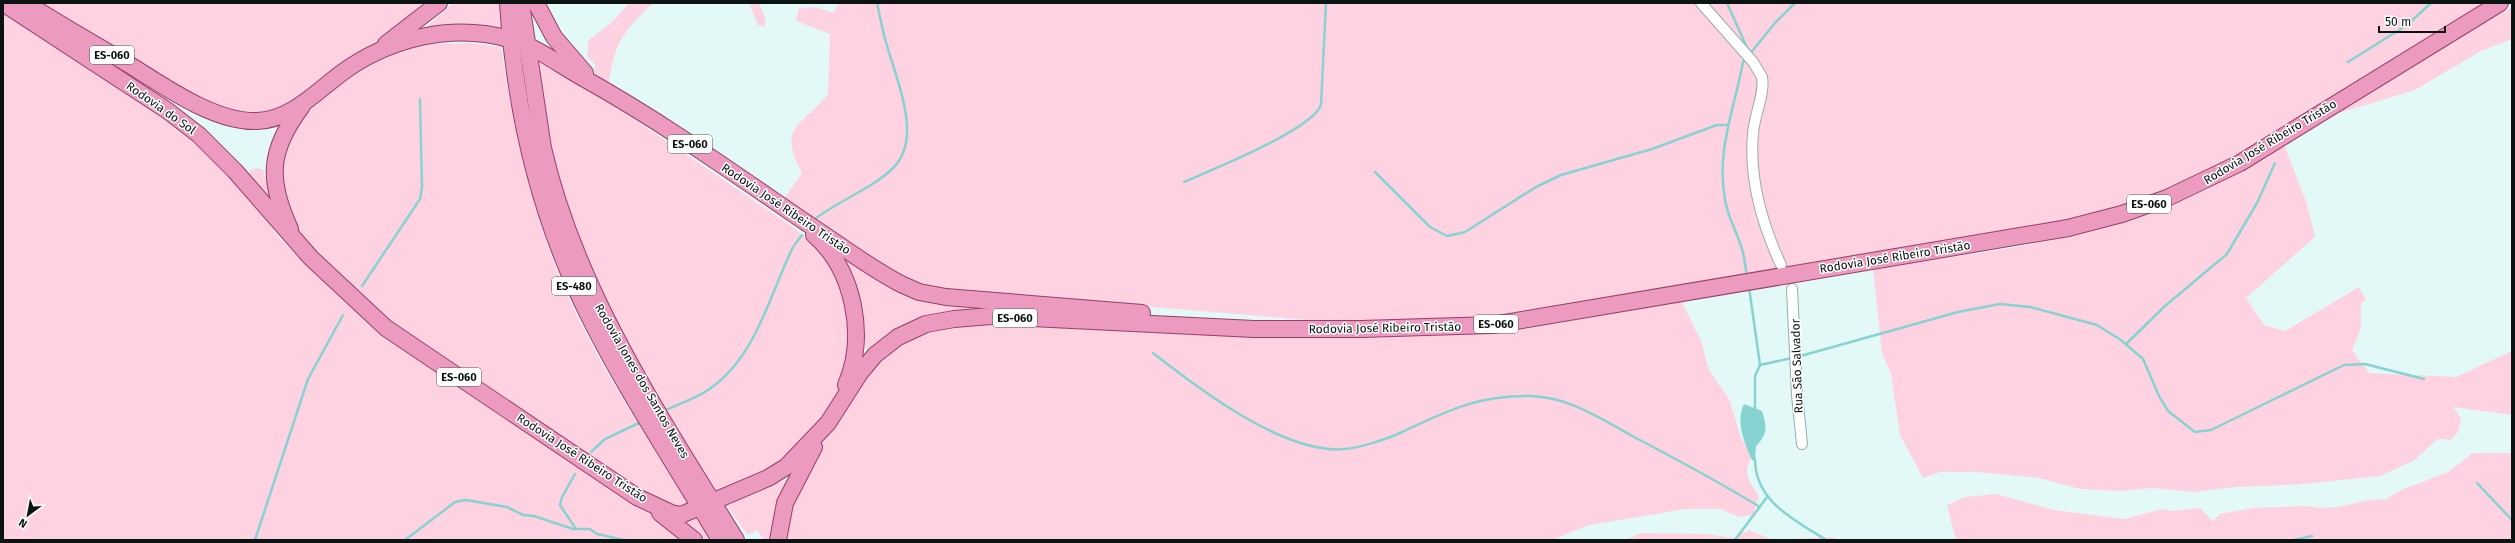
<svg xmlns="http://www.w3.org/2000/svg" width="2515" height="543" font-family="'Fira Sans',sans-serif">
	<rect width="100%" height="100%" fill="#e3f9f8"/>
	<g fill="#ffd2e1">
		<path d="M41,3H423L377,43L347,60L292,106L274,112L239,114L211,103L78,27Z"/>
		<path d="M453,3H501L502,30H423Z"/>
		<path d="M629,3H656C648,6 645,11 639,17C616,41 614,53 608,86L595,79V65L587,56L588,41L613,21Z"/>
		<path d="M749,3H759L765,17V27L758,25Z"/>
		<path d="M839,3H2492L2190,183L2163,194L2067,223L1511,318L1343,323L964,291L924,284L887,268L793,207L785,197L802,173C777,126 801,127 828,94L830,34L796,21L799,8L816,7L833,13Z"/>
		<path d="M2512,7V39L2481,51L2415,90L2336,114L2330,113Z"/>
		<path d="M3,12L190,135L262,211L276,234L308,267L373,328L405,351L637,502L664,521L684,540H3Z"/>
		<path d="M471,43L501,47C514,131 532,214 566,292C599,366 646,436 689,504L683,509L668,508L410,338L362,299L314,253L297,232L279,175L287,142L306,113L347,80L377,62L404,50L434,44Z"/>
		<path d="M537,59L600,96L793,227C808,240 825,254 834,272C866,333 848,406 796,451C773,470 747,483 721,496L710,491C659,398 602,306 566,205C550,158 545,108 537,59Z"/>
		<path d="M2283,142L2307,204L2315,237L2246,298L2264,325L2285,331L2359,287L2366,300L2361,303V328L2352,350L2369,373L2456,377L2512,351V415L2453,407L2461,418L2458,432L2451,440L2438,439L2413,461L2380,476L2304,484L2235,487L2194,492L2152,488L2122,491L2080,489L2039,478L1976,472H1940L1923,478L1900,435L1891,374L1882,353L1873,269C1981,251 2094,243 2195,195C2225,181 2254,160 2283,142Z"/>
		<path d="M258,168L263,170L275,207L248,176L251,170Z"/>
		<path d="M847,261L911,296L966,305L969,310L966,314L891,336L867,352Z"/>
		<path d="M1682,302L1701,341L1709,370L1729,399L1741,438L1753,456C1741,471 1749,481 1759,496L1753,515L1739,517L1720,509H1686L1589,525L1552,540H782L795,490L863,374L916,332L963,323L1216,335L1341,338L1427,335L1513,331Z"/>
		<path d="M2473,453H2512V540H1956L1947,505L1965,497L1996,494L2054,510L2124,519L2163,509L2172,511L2200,508L2213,521L2220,514L2253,508L2308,506L2318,508L2339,507L2368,500L2387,499L2399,491L2448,472Z"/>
		<path d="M794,476L774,540H763L757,530L748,535L726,505Z"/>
		<path d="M696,517L709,538L708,540H703L680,521Z"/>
		<path d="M1749,530L1773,540L1829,537L1842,540H1625L1641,533L1708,534L1732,538Z"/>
	</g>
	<path fill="#87d3d1" d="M1744,404L1762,411C1767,427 1768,434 1756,446L1755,461L1752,460C1745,444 1735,421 1744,404Z"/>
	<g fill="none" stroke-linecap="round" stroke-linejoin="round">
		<g stroke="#87d3d1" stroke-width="2.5">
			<path d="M1727,3L1748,50"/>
			<path d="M1749,55L1775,23L1795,3"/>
			<path d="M1746,59L1743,62C1734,111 1716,150 1725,200C1728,218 1737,232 1742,249C1745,258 1745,267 1747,276"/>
			<path d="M2348,62L2407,25L2431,3"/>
			<path d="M1375,172L1430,227L1447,236L1465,232L1536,187L1561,175L1652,149L1717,125H1727"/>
			<path d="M1184,182C1211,170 1312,130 1321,105L1326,3"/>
			<path d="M815,219C838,201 873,188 892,169C925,139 895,77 886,42C882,29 880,16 877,3"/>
			<path d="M362,286L420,199L422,187L420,99"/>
			<path d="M1749,287L1760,365L1755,376V412"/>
			<path d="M2126,344L2165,306L2227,254L2257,203L2275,163"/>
			<path d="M1153,353C1199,389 1285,455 1345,449C1359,448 1387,439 1400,433C1447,411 1477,395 1531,396C1570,397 1603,420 1636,438C1678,460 1719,482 1760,507"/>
			<path d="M1797,357L1958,312L2000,304L2030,307L2097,325L2121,340L2143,359L2159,396L2168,411L2195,432L2211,430L2344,365L2365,364L2424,379"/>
			<path d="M1760,365L1792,358"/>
			<path d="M664,411C678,404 695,399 708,390C756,358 769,296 793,247L802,235"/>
			<path d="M591,452L605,439L641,422"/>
			<path d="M1755,459C1755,502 1795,520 1826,540"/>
			<path d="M575,474L562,497L560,505L576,529"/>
			<path d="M2477,483L2512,520"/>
			<path d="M255,540L308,379L343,315"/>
			<path d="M405,540L455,502L466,500L507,507L523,515L534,516L573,529H590L597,534L624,540"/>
			<path d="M1735,540L1767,497"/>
			<path d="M2294,540L2312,536"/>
		</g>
		<defs>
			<g id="street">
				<path d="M1701,3L1753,62L1762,77C1765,95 1754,115 1753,134C1749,178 1762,224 1781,265"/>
				<path d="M1792,289L1797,395L1802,444"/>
			</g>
			<g id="primary">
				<path d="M3,3L168,111L199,135L235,171L311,258L386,328L637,497L671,513L681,515L768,478L786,467L828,423L860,373L875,355L898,337L926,324L954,319L991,316L1254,329H1361L1492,325L2068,228L2122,214L2167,198L2240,163L2500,3"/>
				<path d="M26,3C59,24 92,43 125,62C161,84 214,123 257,121C291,120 317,91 343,72C390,38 452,23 509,39C536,46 561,66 585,79C662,122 735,174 808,224C839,244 868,267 901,284L919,292L946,297L1142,313"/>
				<path d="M508,3C515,112 541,222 591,320C629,396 677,467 720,540"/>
				<path d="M521,3L543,148C576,292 660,416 736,540"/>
				<path d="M536,3L554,37L585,73"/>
				<path d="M386,44L439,3"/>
				<path d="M290,229C267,179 269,150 302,106"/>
				<path d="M814,235C854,269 867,337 846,385"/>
				<path d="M660,513L694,540"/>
				<path d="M778,540L785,503L814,447"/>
			</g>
		</defs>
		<use href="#street" stroke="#98adac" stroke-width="12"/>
		<use href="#primary" stroke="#963f67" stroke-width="18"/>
		<use href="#street" stroke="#fff" stroke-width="10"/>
		<use href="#primary" stroke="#ec9abf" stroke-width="16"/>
	</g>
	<g text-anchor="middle" stroke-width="3" stroke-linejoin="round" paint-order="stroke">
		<g fill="#fff" stroke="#555a5a" stroke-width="1">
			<rect x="90" y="46" width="44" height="18" rx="3"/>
			<rect x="668" y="135" width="44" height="18" rx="3"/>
			<rect x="2127" y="195" width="44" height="18" rx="3"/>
			<rect x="552" y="277" width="44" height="18" rx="3"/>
			<rect x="993" y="309" width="44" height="18" rx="3"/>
			<rect x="1474" y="315" width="44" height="18" rx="3"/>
			<rect x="437" y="368" width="44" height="18" rx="3"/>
		</g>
		<g font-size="11" font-weight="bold" fill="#0c1313">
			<text x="112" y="59">ES-060</text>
			<text x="690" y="148">ES-060</text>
			<text x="2149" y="208">ES-060</text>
			<text x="574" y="290">ES-480</text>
			<text x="1015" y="322">ES-060</text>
			<text x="1496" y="328">ES-060</text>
			<text x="459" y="381">ES-060</text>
		</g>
		<g font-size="12" fill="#0c1313" stroke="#fff">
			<text transform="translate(161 108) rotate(35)" y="4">Rodovia do Sol</text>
			<text transform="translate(2270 142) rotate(-31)" y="4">Rodovia José Ribeiro Tristão</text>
			<text transform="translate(786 209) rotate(34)" y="4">Rodovia José Ribeiro Tristão</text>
			<text transform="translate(1895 257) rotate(-9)" y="4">Rodovia José Ribeiro Tristão</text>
			<text transform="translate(1385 328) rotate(-1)" y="4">Rodovia José Ribeiro Tristão</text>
			<text transform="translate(1797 366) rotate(-92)" y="4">Rua São Salvador</text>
			<text transform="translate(642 381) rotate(60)" y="4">Rodovia Jones dos Santos Neves</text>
			<text transform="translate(582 458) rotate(33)" y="4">Rodovia José Ribeiro Tristão</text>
		</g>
	</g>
	<rect width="2515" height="543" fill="none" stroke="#0c1313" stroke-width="8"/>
	<g transform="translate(28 515) rotate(212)" stroke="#ffffff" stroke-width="3" paint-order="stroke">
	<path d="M0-3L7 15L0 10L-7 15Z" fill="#0c1313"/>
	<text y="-6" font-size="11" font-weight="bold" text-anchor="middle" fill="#0c1313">N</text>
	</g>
	<path d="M2379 26v6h66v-6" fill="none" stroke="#0c1313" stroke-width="2"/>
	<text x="2385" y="26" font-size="12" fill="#0c1313" stroke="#ffffff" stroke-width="3" paint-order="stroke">50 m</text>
</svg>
